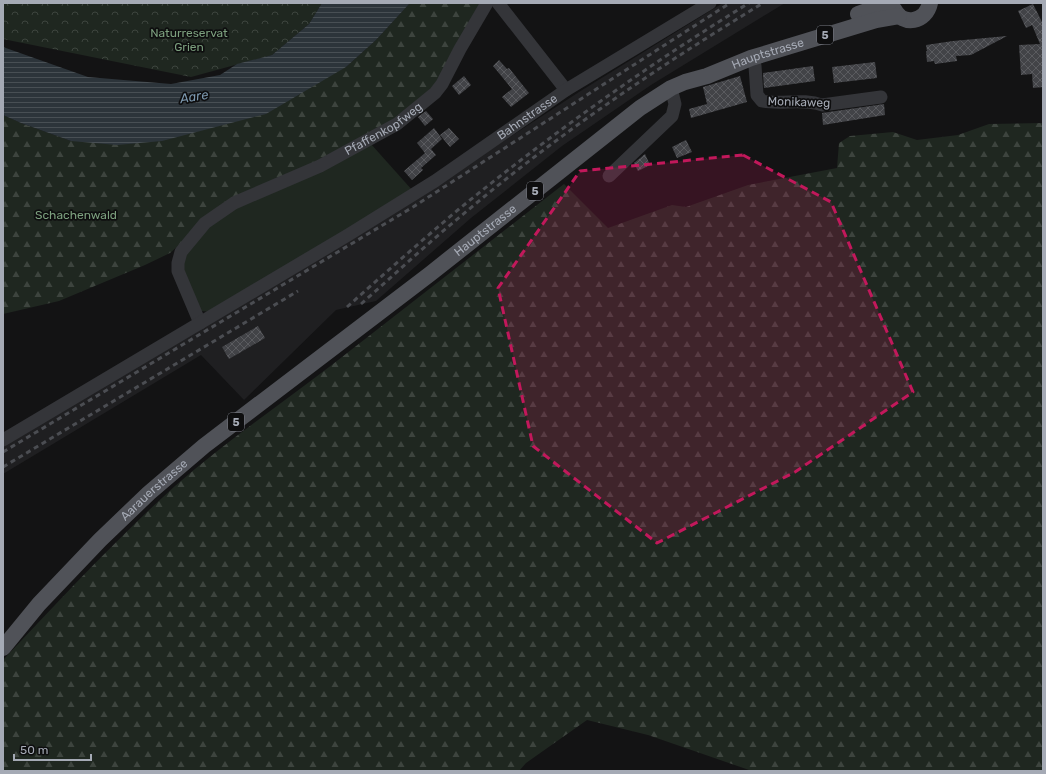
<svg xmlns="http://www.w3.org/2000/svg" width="1046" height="774" font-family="Rubik,sans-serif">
	<defs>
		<pattern id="forest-firs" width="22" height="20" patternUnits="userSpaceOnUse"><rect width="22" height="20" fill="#1f2720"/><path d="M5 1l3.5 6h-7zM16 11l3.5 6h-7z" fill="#3d443e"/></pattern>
		<pattern id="park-crowns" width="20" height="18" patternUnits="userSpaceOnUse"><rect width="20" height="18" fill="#1f2720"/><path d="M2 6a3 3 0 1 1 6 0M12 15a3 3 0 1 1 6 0" fill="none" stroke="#3d443e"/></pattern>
		<pattern id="water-rules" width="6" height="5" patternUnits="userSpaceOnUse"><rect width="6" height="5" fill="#2c343a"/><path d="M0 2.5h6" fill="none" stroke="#484f54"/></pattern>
		<pattern id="building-cross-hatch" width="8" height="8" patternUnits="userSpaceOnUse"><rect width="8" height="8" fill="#424347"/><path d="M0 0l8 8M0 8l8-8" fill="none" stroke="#5a5b5f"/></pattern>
	</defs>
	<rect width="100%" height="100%" fill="#131314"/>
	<path fill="#1f1f21" d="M723,3H785L651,85L562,146L471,218L376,301L336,310L244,400L201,355L3,474V444L459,170L579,92Z"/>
	<path fill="#1f2720" d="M371,144L413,191L211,312L201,311L182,270L184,252L196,238L231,209Z"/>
	<g fill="url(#forest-firs)">
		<path d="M410,3H487L441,79L397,120L214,214L170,253L145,265L59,301L3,314V115L21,123L71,141L346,67L376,40Z"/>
		<path d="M1043,123V771H752L648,735L587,720L526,763L519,771H3V660C59,601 114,541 175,486C225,442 281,404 333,364C410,304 487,244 564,184L608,228L672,205L686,207L748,185L837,168L839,143L850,136L893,132L917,140L958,135L989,124Z"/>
	</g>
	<path fill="url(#park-crowns)" d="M3,3H322L309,24L272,55L191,77L3,39Z"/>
	<path fill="url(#water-rules)" d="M322,3H410L376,40L346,67L266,114L162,141L117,145L71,141L21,123L3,115V47L88,77L171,84L220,75L237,64L272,55L309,24Z"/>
	<g fill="url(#building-cross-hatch)">
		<path d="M1033,4L1043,24V87L1033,88L1032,74L1021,75L1019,45L1040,44L1032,25L1026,28L1018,11Z"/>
		<path d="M1007,36L971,55L956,56L957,61L935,64L934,61L927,62L926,51H927L926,45L953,41Z"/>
		<path d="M499,60L507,69L509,68L529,93L511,107L502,97L512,89L493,66Z"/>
		<path d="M875,62L877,78L834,83L832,67Z"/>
		<path d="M813,66L815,81L764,88L763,73Z"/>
		<path d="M464,76L471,85L459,95L452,86Z"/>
		<path d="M740,76L747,102L691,118L689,109L707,104L703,87Z"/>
		<path d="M884,104L885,115L823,125L822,113Z"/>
		<path d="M426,111L433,119L425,126L418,117Z"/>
		<path d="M434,128L442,139L431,149L436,155L421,168L423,170L412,180L404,171L425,153L417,143Z"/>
		<path d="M449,128L459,139L450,147L440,135Z"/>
		<path d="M686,140L692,152L677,158L672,147Z"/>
		<path d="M645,154L650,165L638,171L634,163Z"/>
		<path d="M258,326L265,338L229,359L222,347Z"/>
	</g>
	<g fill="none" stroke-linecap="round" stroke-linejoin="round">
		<g stroke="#343539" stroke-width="13">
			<path d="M498,3L566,90"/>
			<path d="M751,58L755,66L757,95L762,101C781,105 803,98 822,105L881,97"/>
			<path d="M609,176L672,116L675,104L671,88"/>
			<path id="s1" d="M200,323L178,271V263L181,252L205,223L234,203L320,166L397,124L435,93L442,84L460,49L487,3"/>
			<path id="s2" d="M3,440L348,235L435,181L566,90L710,3"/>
		</g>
		<g stroke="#505258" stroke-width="16">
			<path d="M894,9C903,27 926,22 930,3"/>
			<path d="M858,14L889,3"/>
			<path id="s3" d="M3,648L39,604L100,540L149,493L204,446L430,274L640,108L671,88L685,82L707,76L751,58L876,20L899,16"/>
		</g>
		<g stroke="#4b4d52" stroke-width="3" stroke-dasharray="5 4" stroke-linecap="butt">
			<path d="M361,304C395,274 427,244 461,216C555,136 658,67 763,3"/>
			<path d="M347,307C384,274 421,241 459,209C551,134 648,65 749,3"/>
			<path d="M3,452L413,207L730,3"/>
			<path d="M3,467L298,291"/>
		</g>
	</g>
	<path fill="#c2185b" fill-opacity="0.2" stroke="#c2185b" stroke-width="3" stroke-dasharray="8 5" stroke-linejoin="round" d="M743,155L831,202L913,392L795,472L657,543L533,446L498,288L580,171Z"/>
	<g text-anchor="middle" stroke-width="3.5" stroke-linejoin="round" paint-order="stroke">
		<g fill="#0e0e0f" stroke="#787b83" stroke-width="1">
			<rect x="817" y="26" width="16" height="18" rx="3"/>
			<rect x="527" y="182" width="16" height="18" rx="3"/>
			<rect x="228" y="413" width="16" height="18" rx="3"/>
		</g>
		<g font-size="11" font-weight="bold" fill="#a5aab5">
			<text x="825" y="39">5</text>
			<text x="535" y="195">5</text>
			<text x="236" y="426">5</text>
		</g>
		<g font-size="12" fill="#7c9f7e" stroke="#0e0e0f">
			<text x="189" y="37">Naturreservat<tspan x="189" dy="14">Grien</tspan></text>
			<text x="76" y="219">Schachenwald</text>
		</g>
		<g font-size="12" fill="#a5aab5" stroke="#0e0e0f">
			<text dy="4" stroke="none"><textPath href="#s3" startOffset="977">Hauptstrasse</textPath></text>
			<text transform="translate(799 102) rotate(2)" y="4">Monikaweg</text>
			<text dy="4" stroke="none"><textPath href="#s2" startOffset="616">Bahnstrasse</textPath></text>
			<text dy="4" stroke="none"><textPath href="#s1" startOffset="316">Pfaffenkopfweg</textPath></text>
			<text dy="4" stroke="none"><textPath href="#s3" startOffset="640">Hauptstrasse</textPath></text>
			<text dy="4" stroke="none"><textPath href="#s3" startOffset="219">Aarauerstrasse</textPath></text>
		</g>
		<g font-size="13" font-style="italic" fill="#7c98af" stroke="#0e0e0f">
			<text transform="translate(194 96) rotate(-9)" y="5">Aare</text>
		</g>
	</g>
	<rect width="1046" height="774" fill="none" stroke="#a5aab5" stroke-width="8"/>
	<path d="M14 754v6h77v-6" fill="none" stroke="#a5aab5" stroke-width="2"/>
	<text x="20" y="754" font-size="12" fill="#a5aab5" stroke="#0e0e0f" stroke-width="3" paint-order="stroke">50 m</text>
</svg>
